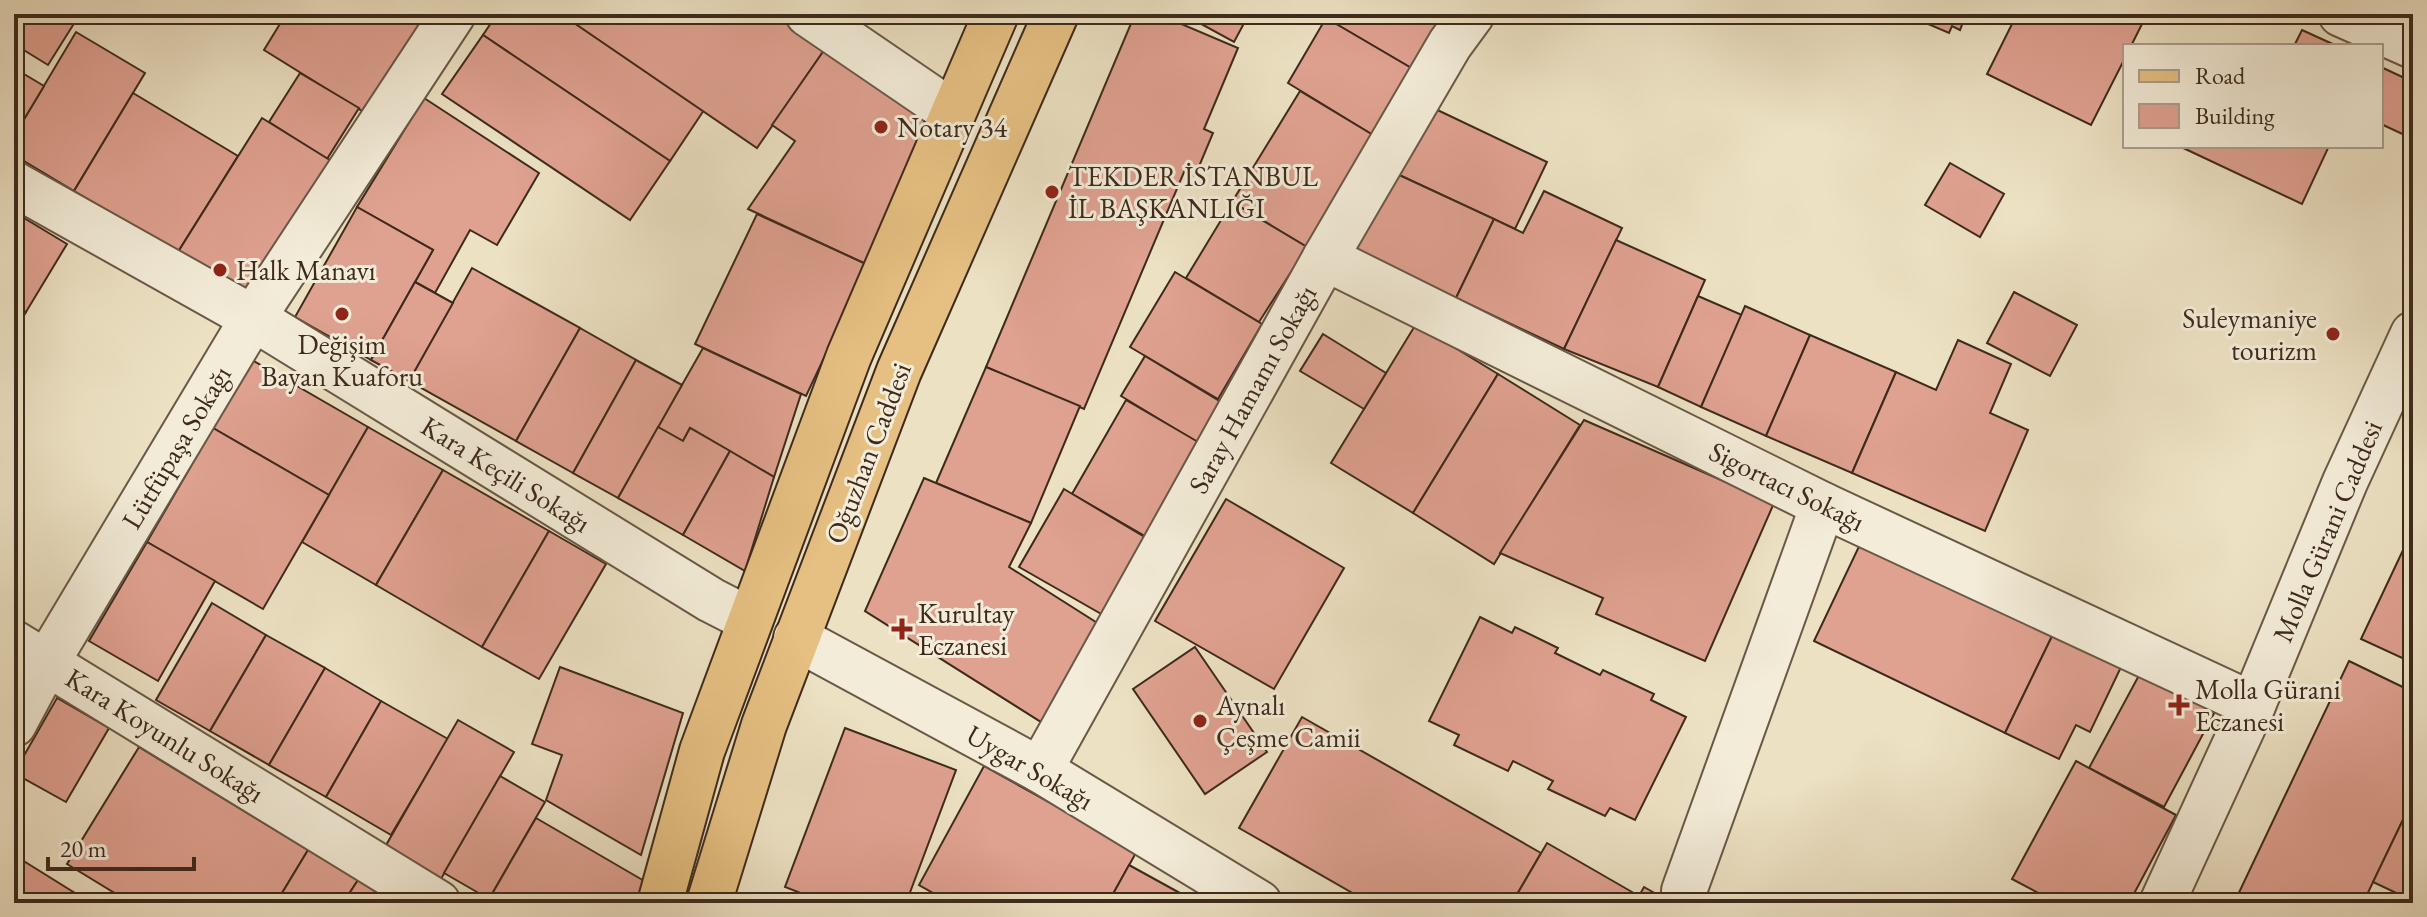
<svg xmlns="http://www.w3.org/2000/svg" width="2427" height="917" font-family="'EB Garamond',serif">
	<rect width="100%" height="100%" fill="#ece1c3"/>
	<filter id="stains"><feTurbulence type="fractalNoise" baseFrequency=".0025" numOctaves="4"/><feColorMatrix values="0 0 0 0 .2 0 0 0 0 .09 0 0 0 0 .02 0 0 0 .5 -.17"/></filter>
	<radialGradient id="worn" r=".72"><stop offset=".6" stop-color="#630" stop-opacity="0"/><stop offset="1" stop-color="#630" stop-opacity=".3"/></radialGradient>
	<g fill="#dfa190" stroke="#3e2a1c" stroke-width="2">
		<path d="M14,14H80L48,65L14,44Z"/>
		<path d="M286,14H436L372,117L264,50Z"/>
		<path d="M497,14H561L704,110L670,161L483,35Z"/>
		<path d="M561,14H780L827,46L757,148Z"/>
		<path d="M1135,14H1158L1238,48L1204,129L1213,133L1195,176L1184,172L1084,409L986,367Z"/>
		<path d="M1183,14H1249L1234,42Z"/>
		<path d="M1329,14H1429L1442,21L1413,69L1326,18Z"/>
		<path d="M1905,14H1966L1960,30L1952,26L1949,33Z"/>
		<path d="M2017,14H2147L2131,46H2125V58L2091,125L1987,74Z"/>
		<path d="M1326,18L1413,69L1373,135L1288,83Z"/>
		<path d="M2302,30L2337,46H2294Z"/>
		<path d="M76,32L145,73L74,191L14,155V136Z"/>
		<path d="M483,35L670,161L630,220L442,94Z"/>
		<path d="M827,46L940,116L868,265L748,209L795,141L772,125Z"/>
		<path d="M2381,67L2413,82V139L2381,124Z"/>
		<path d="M14,68L44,86L14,136Z"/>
		<path d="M300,73L359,108L327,159L269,122Z"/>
		<path d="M1300,91L1373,135L1307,247L1232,202Z"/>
		<path d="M133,93L238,156L178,252L74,191Z"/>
		<path d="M424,98L539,173L497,245L470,230L435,293L415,282L433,250L357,207Z"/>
		<path d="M1429,106L1547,162L1515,229L1397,174Z"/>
		<path d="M262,118L333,162L249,296L178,252Z"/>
		<path d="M2179,146H2329L2302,204Z"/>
		<path d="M1950,163L2004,194L1980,237L1925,205Z"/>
		<path d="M1397,174L1494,219L1456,298L1356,250Z"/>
		<path d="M1544,191L1622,228L1564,349L1456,298L1494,219L1523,233Z"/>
		<path d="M1232,202L1307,247L1259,322L1186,278Z"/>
		<path d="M357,207L433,250L371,360L295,317Z"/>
		<path d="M14,212L67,244L26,312L14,305Z"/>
		<path d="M757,214L868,265L806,396L695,344Z"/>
		<path d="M1616,240L1705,280L1658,387L1564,349Z"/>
		<path d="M472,268L580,328L516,441L409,381Z"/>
		<path d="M1175,272L1262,324L1218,399L1130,347Z"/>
		<path d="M415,282L453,303L409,381L371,360Z"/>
		<path d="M2014,292L2077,325L2050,376L1987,343Z"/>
		<path d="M1698,296L1742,315L1701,407L1658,387Z"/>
		<path d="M14,305L26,312L14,332Z"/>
		<path d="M1745,306L1810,335L1766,436L1701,407Z"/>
		<path d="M1416,324L1498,374L1413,513L1331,463Z"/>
		<path d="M580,328L636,360L573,473L516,441Z"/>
		<path d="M1323,334L1386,373L1364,409L1300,371Z"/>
		<path d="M1810,335L1896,372L1852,473L1766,436Z"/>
		<path d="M1958,340L2011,364L1990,413L2028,430L1985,531L1852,473L1896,372L1936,390Z"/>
		<path d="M703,348L801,394L774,477L690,428L683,441L658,427Z"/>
		<path d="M1145,356L1221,402L1197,442L1121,396Z"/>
		<path d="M252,360L368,427L329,495L213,428Z"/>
		<path d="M636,360L682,385L618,498L573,473Z"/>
		<path d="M986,367L1080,406L1031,523L936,483Z"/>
		<path d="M1498,374L1580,425L1494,564L1413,513Z"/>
		<path d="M1126,400L1205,446L1150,539L1072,494Z"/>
		<path d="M1584,420L1774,503L1705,661L1596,614L1603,598L1500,553Z"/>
		<path d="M368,427L443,470L376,585L302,542Z"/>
		<path d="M658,427L683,441L690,428L730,451L683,535L618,498Z"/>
		<path d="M213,428L329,495L263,609L147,542Z"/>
		<path d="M730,451L774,477L745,571L683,535Z"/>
		<path d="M443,470L549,531L482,647L376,585Z"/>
		<path d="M924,478L1031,523L1009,567L1110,631L1049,727L865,611Z"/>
		<path d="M1064,489L1148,539L1103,615L1019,567Z"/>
		<path d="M1226,499L1344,568L1274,689L1155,621Z"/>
		<path d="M2413,529V663L2361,639Z"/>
		<path d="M549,531L606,564L539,679L482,647Z"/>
		<path d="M1863,538L2055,630L2005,733L1814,641Z"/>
		<path d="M147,542L215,581L158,681L89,641Z"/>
		<path d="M212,603L266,635L210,731L156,700Z"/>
		<path d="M1480,617L1512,633L1515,627L1558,648L1555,653L1600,675L1603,670L1654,694L1651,700L1686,717L1635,820L1610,808L1605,816L1548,789L1553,781L1513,761L1508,771L1454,745L1459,735L1429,721Z"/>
		<path d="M2055,630L2123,663L2090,732L2076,725L2059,759L2005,733Z"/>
		<path d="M266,635L325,668L269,765L210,731Z"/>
		<path d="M1195,647L1267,752L1205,794L1133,689Z"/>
		<path d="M2349,661L2413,692V799L2363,903H2234Z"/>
		<path d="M2144,666L2218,706L2164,807L2089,768Z"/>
		<path d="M560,667L683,713L641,855L546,800L562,755L532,744Z"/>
		<path d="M325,668L381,701L326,797L269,765Z"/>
		<path d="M57,698L109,728L66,802L14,773Z"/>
		<path d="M381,701L448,739L391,835L326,797Z"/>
		<path d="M1302,717L1541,853L1512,903H1370L1239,828Z"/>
		<path d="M458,720L514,752L441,879L385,847Z"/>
		<path d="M845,728L956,770L906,903H826L785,887Z"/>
		<path d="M139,747L308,850L276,903H189L174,894L169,903H131L67,864Z"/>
		<path d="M2076,761L2176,815L2129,903H2057L2012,879Z"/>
		<path d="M984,766L1137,851L1108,903H951L919,885Z"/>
		<path d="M500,776L545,802L489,899L444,873Z"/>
		<path d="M2413,799V901L2373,882Z"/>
		<path d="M536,818L646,882L633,903H508L492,894Z"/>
		<path d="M1547,843L1639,896L1635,903H1512Z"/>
		<path d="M308,850L358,880L343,903H276Z"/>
		<path d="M14,855L91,903H14Z"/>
		<path d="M1129,865L1198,903H1108Z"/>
		<path d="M358,880L397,903H343Z"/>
		<path d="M1644,887L1672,903H1635Z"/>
	</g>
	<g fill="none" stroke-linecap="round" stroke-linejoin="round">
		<defs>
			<g id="minor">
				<path d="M808,14L953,113"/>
				<path d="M2341,14L2413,46"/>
				<path d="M14,184L253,318L711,600L750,620"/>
				<path d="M1325,258L1823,505L2253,705"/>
				<path d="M796,638L1040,770L1259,903"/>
				<path d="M14,643L438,903"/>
				<path d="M14,724L47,662L253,318L453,14"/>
				<path d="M1040,770L1325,258L1450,44L1472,14"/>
				<path d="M1684,891L1823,505"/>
				<path d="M2162,903L2253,705L2345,482L2413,334"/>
			</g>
			<g id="major">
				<path d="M660,903L702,751L849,356L996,14"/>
				<path d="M709,903L764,725L899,371L1056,14"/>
			</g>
		</defs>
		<use href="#minor" stroke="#6a5846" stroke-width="48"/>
		<use href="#major" stroke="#3e2a1c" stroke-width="48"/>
		<use href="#minor" stroke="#f3ecd8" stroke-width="44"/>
		<use href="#major" stroke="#e6c082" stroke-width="44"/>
	</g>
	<g fill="#8f2418" stroke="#f3ecd8" stroke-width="3">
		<circle cx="881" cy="127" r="8"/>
		<circle cx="1052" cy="192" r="8"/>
		<circle cx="220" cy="270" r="8"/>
		<circle cx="342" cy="314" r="8"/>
		<circle cx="2333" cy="334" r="8"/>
		<path d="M898 617h8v8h8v8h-8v8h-8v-8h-8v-8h8z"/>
		<path d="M2175 693h8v8h8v8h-8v8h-8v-8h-8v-8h8z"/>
		<circle cx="1200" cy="721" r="8"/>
	</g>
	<g text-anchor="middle" stroke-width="6" stroke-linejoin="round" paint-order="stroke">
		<g font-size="28" fill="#3e2a1c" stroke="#f3ecd8" text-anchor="start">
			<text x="897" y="137">Notary 34</text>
			<text x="1068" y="186">TEKDER İSTANBUL<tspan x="1068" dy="32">İL BAŞKANLIĞI</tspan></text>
			<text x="236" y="280">Halk Manavı</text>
			<text x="2317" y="328" text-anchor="end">Suleymaniye<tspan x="2317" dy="32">tourizm</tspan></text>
			<text x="342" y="354" text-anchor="middle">Değişim<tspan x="342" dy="32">Bayan Kuaforu</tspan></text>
			<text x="918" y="623">Kurultay<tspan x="918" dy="32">Eczanesi</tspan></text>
			<text x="2195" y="699">Molla Gürani<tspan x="2195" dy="32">Eczanesi</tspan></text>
			<text x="1216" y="715">Aynalı<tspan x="1216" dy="32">Çeşme Camii</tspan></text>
		</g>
		<g font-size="28" fill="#3e2a1c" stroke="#f3ecd8">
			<text transform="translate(1252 389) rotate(-61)" y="10">Saray Hamamı Sokağı</text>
			<text transform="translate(176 447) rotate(-59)" y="10">Lütfüpaşa Sokağı</text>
			<text transform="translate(868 453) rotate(-69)" y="10">Oğuzhan Caddesi</text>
			<text transform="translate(506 474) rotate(32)" y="10">Kara Keçili Sokağı</text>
			<text transform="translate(1787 486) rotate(26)" y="10">Sigortacı Sokağı</text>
			<text transform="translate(2327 531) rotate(-67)" y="10">Molla Gürani Caddesi</text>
			<text transform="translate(165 735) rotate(32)" y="10">Kara Koyunlu Sokağı</text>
			<text transform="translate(1030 767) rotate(30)" y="10">Uygar Sokağı</text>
		</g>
	</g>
	<rect width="2427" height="917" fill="none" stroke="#ece1c3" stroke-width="48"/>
	<rect x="16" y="16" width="2395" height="885" fill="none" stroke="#3e2a1c" stroke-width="4"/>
	<rect x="24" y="24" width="2379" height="869" fill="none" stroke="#3e2a1c" stroke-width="2"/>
	<rect x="2123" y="44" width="260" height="104" fill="#f3ecd8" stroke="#ab9e8d" stroke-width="2"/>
	<rect x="2139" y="70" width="40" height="12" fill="#e6c082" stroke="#ab9e8d" stroke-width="2"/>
	<text x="2195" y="84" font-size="24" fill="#3e2a1c">Road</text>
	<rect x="2139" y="104" width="40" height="24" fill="#dfa190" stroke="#ab9e8d" stroke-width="2"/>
	<text x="2195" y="124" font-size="24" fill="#3e2a1c">Building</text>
	<path d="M48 857v12h146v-12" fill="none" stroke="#3e2a1c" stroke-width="4"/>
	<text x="60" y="857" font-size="24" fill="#3e2a1c" stroke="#f3ecd8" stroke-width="6" paint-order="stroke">20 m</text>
	<rect width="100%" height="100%" filter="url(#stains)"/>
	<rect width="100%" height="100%" fill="url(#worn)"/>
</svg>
